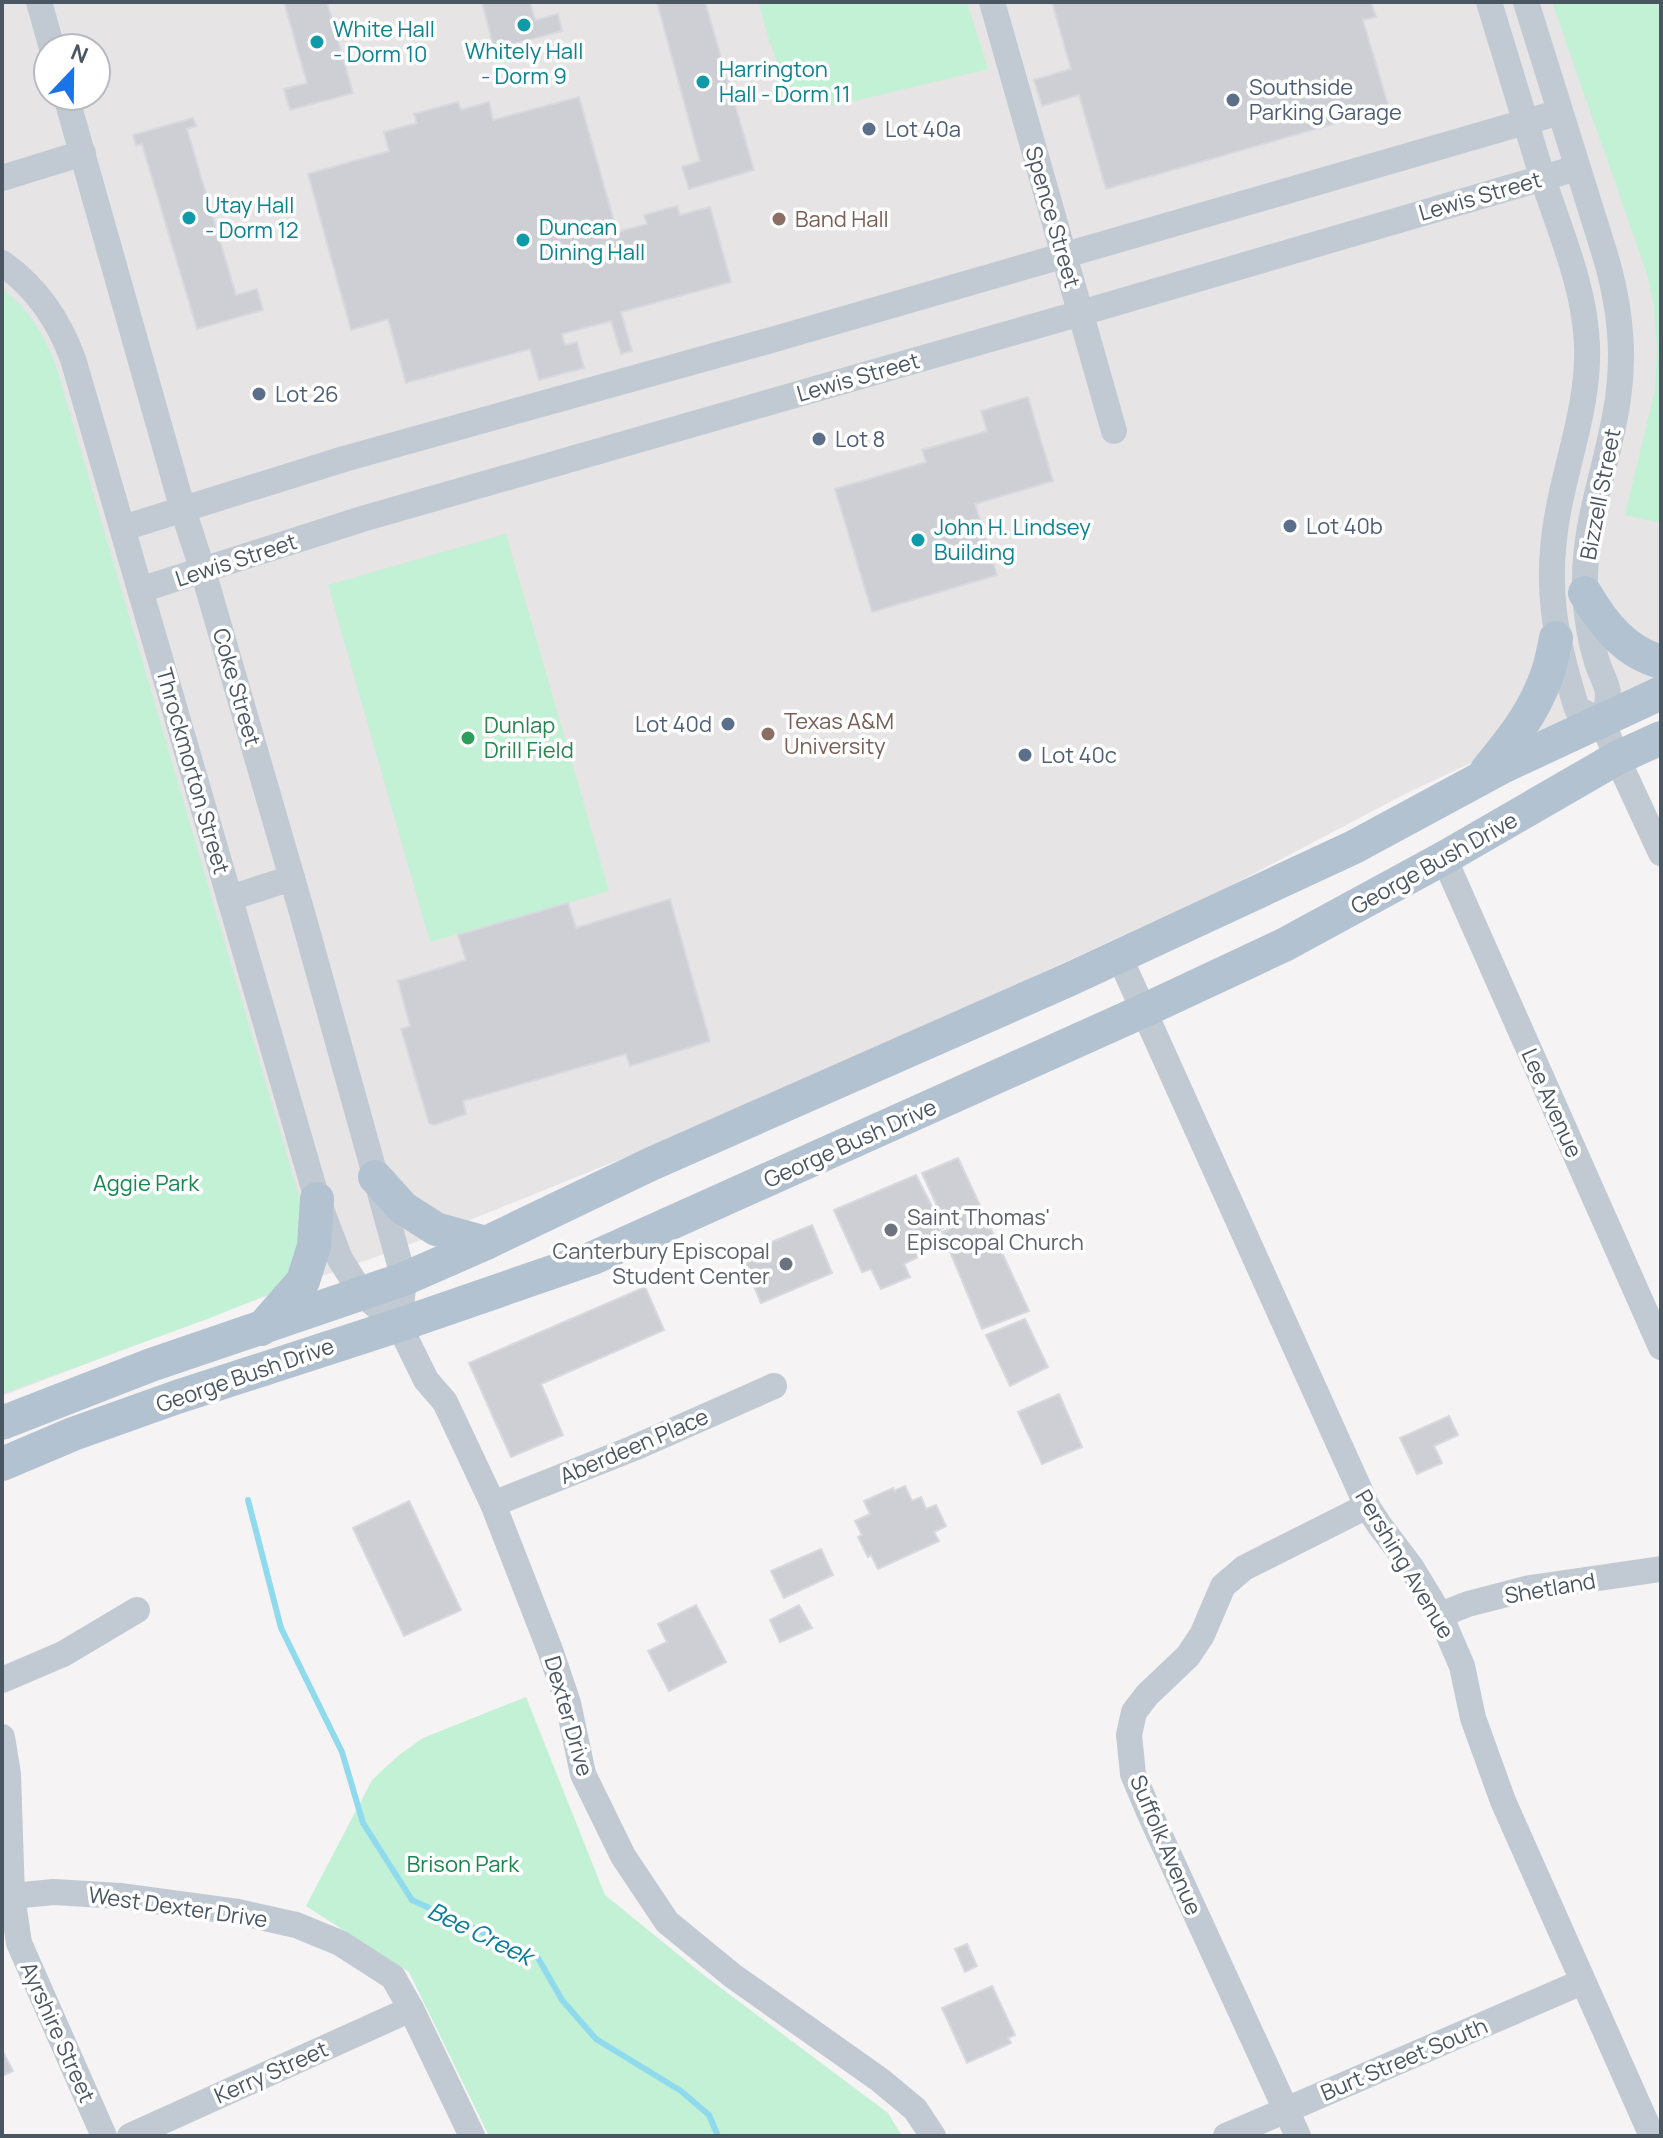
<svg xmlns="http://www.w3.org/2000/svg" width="1663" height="2138" font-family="Manrope,sans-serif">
	<rect width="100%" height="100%" fill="#f5f3f3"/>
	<path fill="#e6e4e5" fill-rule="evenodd" d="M2,2H1661V674L1407,793L1228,887L1028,979L633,1154L406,1246L217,1314L2,1396ZM48,48H96V96H48Z"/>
	<g fill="#c3f1d5">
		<path d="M758,2H967L988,69L834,106C820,102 804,100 793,90C777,76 765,24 758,2Z"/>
		<path d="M1552,2H1661V523L1625,515L1655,390L1657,349L1654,308L1647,274Z"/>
		<path d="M2,288C31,312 44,334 57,369L301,1203L294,1284L210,1318L2,1394Z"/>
		<path d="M506,534L609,891L430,942L328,585Z"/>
		<path d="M526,1697L605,1895L701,1973L888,2113L902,2136H489L409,1972L306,1906L372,1780L399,1755L423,1738Z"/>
	</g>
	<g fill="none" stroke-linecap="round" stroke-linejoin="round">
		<path stroke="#90daee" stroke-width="6" d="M248,1500L281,1628L342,1752L363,1823L412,1900L538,1958L562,2000L596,2039L681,2091L709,2115L718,2136"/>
	</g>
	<g fill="#cdcfd5" stroke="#d7d9de" stroke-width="2">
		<path d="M284,2H327L353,93L290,110L284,89L307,83Z"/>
		<path d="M482,2H530L535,20L558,14L562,31L494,49Z"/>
		<path d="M657,2H705L754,170L689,189L682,167L700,161Z"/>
		<path d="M1052,2H1371L1376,17L1363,20L1389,108L1106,189L1079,95L1042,106L1034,80L1071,69Z"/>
		<path d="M579,97L617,232L647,224L644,215L677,206L680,215L710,207L731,282L621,312L632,351L621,354L611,321L562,334L565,345L577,342L584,368L539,380L530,349L406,383L388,319L351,330L308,174L389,151L384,132L417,123L414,114L458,102L461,110L489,102L493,120Z"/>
		<path d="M193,118L196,126L187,129L236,295L257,289L263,310L197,329L142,144L136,146L133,135Z"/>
		<path d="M1028,397L1053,481L975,504L997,575L872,612L835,489L926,462L922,450L987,431L981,411Z"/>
		<path d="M670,899L710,1041L630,1066L626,1054L463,1101L466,1114L434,1125L429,1123L401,1029L410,1026L398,981L466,960L458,935L568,903L576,928Z"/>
		<path d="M958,1158L1029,1311L982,1329L942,1232L948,1230L922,1173Z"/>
		<path d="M916,1175L943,1228L936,1232L939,1237L915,1248L918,1257L904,1264L910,1277L881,1289L871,1269L862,1272L834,1210Z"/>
		<path d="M812,1225L832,1273L761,1303L741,1255Z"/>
		<path d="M645,1287L664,1330L541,1384L563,1435L511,1457L469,1363Z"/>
		<path d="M1025,1319L1048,1367L1010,1386L986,1335Z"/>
		<path d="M1059,1394L1082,1447L1042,1464L1018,1412Z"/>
		<path d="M1449,1416L1458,1435L1434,1446L1442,1463L1417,1474L1400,1438Z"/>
		<path d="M905,1486L912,1501L921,1497L926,1509L936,1505L946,1526L934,1532L939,1541L878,1569L871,1555L868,1557L858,1537L862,1535L855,1521L870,1514L864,1501L893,1488L894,1491Z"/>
		<path d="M409,1501L461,1610L404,1636L353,1528Z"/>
		<path d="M821,1549L833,1575L784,1598L771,1571Z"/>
		<path d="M696,1605L726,1662L669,1691L648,1651L667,1642L658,1624Z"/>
		<path d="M799,1605L812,1628L780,1642L770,1620Z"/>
		<path d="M967,1944L977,1966L965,1972L955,1949Z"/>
		<path d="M992,1986L1015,2035L1008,2038L1011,2043L967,2063L942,2008Z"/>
		<path d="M2,2050L13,2071L2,2076Z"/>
	</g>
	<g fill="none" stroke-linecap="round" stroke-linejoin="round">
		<g stroke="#c1cad2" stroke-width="26">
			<path d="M39,2L52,48"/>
			<path d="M992,2L1114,431"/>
			<path d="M1489,2C1507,60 1524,118 1542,176C1560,232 1585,286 1587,346C1589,403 1568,457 1558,512C1544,587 1555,638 1577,709L1602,721"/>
			<path d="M1526,2L1606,258C1619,303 1625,351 1618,398C1609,465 1583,519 1585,590C1586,614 1590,640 1597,662C1600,673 1609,686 1608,697C1608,705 1604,713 1602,721"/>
			<path d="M66,96L183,510L203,571L303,916L404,1279L399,1325"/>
			<path d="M2,178L83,153"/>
			<path d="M2,263C37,288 58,319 73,359L317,1199L340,1259L362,1294L399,1325L426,1380L445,1402L493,1504L550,1650L568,1703L583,1774L623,1856L667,1922L733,1976L880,2080L915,2109L933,2136"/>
			<path d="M123,528L344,459L768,341L1560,112"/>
			<path d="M140,590L362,519L1081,313L1577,168"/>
			<path d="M1602,721L1617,758L1661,853"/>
			<path d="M1444,858L1661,1347"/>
			<path d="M230,898L292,878"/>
			<path d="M1119,956L1367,1506L1380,1526L1411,1567L1440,1615L1462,1666L1473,1718L1503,1801L1652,2136"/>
			<path d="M493,1504L634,1448L774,1386"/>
			<path d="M1440,1615L1468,1604L1530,1588L1661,1569"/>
			<path d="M2,1680L63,1654L137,1610"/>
			<path d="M2,1737L8,1774L12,1896L19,1943L104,2136"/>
			<path d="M12,1896L54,1892L120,1896L238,1912L296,1925L340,1943L393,1977L411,2009L472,2136"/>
			<path d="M130,2136L411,2009"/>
			<path d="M1226,2136L1582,1982"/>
			<path d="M1298,2136L1149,1812L1133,1774L1129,1735L1134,1712L1147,1695L1188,1656L1202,1635L1223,1586L1244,1568L1367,1506"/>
		</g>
		<g stroke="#b3c2d1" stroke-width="34">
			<path d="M1585,593C1603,624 1625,652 1661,662"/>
			<path d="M1487,770C1510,742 1532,715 1545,680C1551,667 1553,652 1556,638"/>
			<path d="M375,1177L403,1208L436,1229L486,1243"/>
			<path d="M261,1329L303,1281L314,1246L317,1199"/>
			<path d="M2,1423L151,1365L404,1279L486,1243L651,1164L1068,980L1354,847L1502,767L1661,693"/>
			<path d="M2,1464L73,1434L177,1397L399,1325L593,1258L1143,1011L1284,945L1444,858L1617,758L1661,738"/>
		</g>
	</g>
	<g fill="#0f9aa8" stroke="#fff" stroke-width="3">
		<circle cx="524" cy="25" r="8"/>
		<circle cx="317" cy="42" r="8"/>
		<circle cx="703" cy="82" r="8"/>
		<circle cx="189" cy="218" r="8"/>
		<circle cx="523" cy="240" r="8"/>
		<circle cx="918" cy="540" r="8"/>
	</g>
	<g fill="#5c6f8a" stroke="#fff" stroke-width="3">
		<circle cx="1233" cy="100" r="8"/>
		<circle cx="869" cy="129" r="8"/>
		<circle cx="259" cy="394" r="8"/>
		<circle cx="819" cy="439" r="8"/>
		<circle cx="1290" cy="526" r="8"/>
		<circle cx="728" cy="724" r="8"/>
		<circle cx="1025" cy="755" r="8"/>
	</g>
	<g fill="#8d6e63" stroke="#fff" stroke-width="3">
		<circle cx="779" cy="219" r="8"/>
		<circle cx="768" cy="734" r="8"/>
	</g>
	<circle fill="#2e9e5b" stroke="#fff" stroke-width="3" cx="468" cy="738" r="8"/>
	<g fill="#6b7280" stroke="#fff" stroke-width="3">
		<circle cx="891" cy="1230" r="8"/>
		<circle cx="786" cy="1264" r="8"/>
	</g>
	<g text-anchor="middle" stroke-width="7" stroke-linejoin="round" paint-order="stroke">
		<g font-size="22" fill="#0d838f" stroke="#fff" text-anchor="start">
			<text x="333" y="37">White Hall<tspan x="333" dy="25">- Dorm 10</tspan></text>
			<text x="524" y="59" text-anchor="middle">Whitely Hall<tspan x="524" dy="25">- Dorm 9</tspan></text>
			<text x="719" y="77">Harrington<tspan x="719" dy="25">Hall - Dorm 11</tspan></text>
			<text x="205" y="213">Utay Hall<tspan x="205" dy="25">- Dorm 12</tspan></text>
			<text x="539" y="235">Duncan<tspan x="539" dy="25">Dining Hall</tspan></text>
			<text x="934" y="535">John H. Lindsey<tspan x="934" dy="25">Building</tspan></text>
		</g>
		<g font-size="22" fill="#4e5e75" stroke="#fff" text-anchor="start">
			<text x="1249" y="95">Southside<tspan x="1249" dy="25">Parking Garage</tspan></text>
			<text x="885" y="137">Lot 40a</text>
			<text x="275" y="402">Lot 26</text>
			<text x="835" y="447">Lot 8</text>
			<text x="1306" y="534">Lot 40b</text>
			<text x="712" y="732" text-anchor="end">Lot 40d</text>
			<text x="1041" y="763">Lot 40c</text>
		</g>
		<g font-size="22" fill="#4a5661" stroke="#fff">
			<text transform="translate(1480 196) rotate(-16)" y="8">Lewis Street</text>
			<text transform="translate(1053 217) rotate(74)" y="8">Spence Street</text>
			<text transform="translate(858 377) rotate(-16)" y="8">Lewis Street</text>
			<text transform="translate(1600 494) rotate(-79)" y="8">Bizzell Street</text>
			<text transform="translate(236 560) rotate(-18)" y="8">Lewis Street</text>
			<text transform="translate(237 687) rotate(74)" y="8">Coke Street</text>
			<text transform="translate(193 771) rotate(74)" y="8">Throckmorton Street</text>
			<text transform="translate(1434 863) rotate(-29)" y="8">George Bush Drive</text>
			<text transform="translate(1552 1103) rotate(66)" y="8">Lee Avenue</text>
			<text transform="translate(850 1143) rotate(-24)" y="8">George Bush Drive</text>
			<text transform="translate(245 1375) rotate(-19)" y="8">George Bush Drive</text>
			<text transform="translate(634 1446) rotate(-23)" y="8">Aberdeen Place</text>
			<text transform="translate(1405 1564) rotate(59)" y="8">Pershing Avenue</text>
			<text transform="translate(1550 1588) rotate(-10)" y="8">Shetland</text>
			<text transform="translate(569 1716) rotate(74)" y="8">Dexter Drive</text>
			<text transform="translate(1166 1845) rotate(67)" y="8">Suffolk Avenue</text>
			<text transform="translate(178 1907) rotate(8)" y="8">West Dexter Drive</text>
			<text transform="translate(58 2032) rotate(66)" y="8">Ayrshire Street</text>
			<text transform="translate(1404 2059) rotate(-23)" y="8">Burt Street South</text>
			<text transform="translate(271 2072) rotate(-24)" y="8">Kerry Street</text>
		</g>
		<g font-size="22" fill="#785e54" stroke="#fff" text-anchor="start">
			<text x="795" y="227">Band Hall</text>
			<text x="784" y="729">Texas A&amp;M<tspan x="784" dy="25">University</tspan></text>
		</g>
		<g font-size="22" fill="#27864d" stroke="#fff" text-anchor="start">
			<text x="484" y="733">Dunlap<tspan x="484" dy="25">Drill Field</tspan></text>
		</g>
		<g font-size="22" fill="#17864f" stroke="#fff">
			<text x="146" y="1191">Aggie Park</text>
			<text x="463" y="1872">Brison Park</text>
		</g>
		<g font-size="22" fill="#5b616d" stroke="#fff" text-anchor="start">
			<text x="907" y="1225">Saint Thomas'<tspan x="907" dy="25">Episcopal Church</tspan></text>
			<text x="770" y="1259" text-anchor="end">Canterbury Episcopal<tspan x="770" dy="25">Student Center</tspan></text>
		</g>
		<g font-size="24" font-style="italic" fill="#0c7c9b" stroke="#fff">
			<text transform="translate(480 1934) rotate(26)" y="8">Bee Creek</text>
		</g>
	</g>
	<rect width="1663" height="2138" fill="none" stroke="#4a5661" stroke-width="8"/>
	<g transform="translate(72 72) rotate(22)"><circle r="38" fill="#ffffff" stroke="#b7bbc0" stroke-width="2"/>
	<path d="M0-6L14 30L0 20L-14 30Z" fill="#1a73e8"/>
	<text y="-12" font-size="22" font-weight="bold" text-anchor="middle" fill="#4a5661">N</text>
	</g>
</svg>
